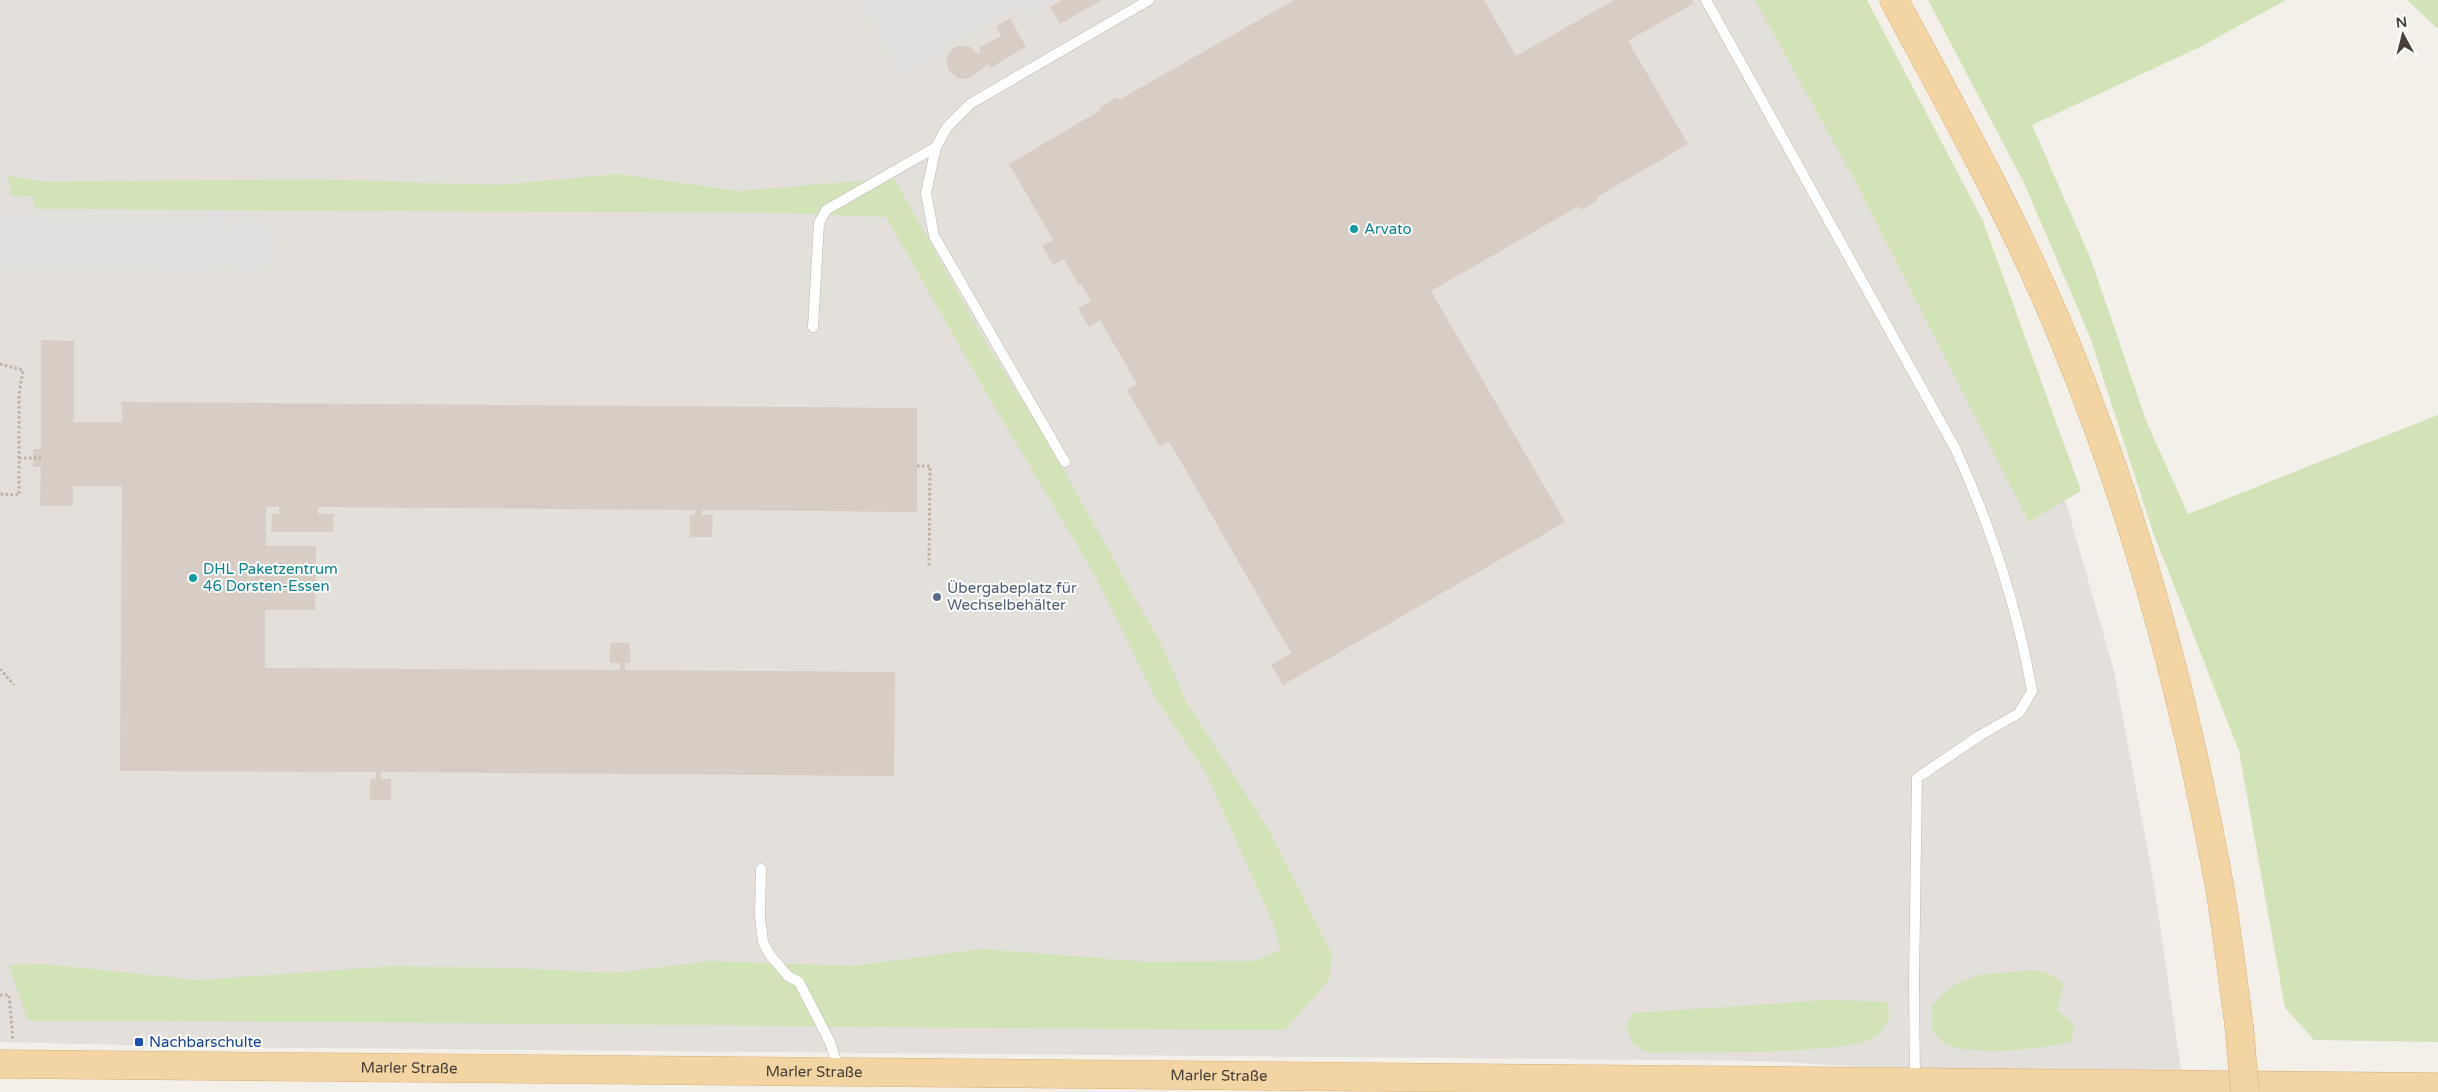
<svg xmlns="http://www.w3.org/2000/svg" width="2438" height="1092" font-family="'Varela Round',sans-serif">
	<rect width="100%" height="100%" fill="#f3f0ea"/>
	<path fill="#e3dfdb" d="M0,0H1846L2053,457L2114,671L2154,884L2181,1070L1898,1069L1764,1061L209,1047L0,1042Z"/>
	<g fill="#d3e3b8">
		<path d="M1755,0H1867L1983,221L2081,491L2029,522L1855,181Z"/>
		<path d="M1928,0H2286L2200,47L2032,125L2090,257L2147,423L2188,514L2438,415V1042L2314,1040L2285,1008L2239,751L2153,532L2090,337L2024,183Z"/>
		<path d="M2407,0H2438V29Z"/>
		<path d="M618,174L738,191L894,178L986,343L1049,444L1162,646L1187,703L1268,829L1332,954L1329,980L1285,1030C866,1028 447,1021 28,1021L9,965L43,964L198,980L394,966L511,968L615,973L709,961L853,966L981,949L1150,962L1255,961L1280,950L1274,925L1206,773L1156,699L1096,577L987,394L886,217L781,213L35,209L33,196L11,197L8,176L48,182L312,179L496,185Z"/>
		<path d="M2035,970L2051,975L2064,984L2057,1010L2071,1021L2075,1028L2071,1041C2045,1050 1970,1056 1946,1044C1941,1041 1936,1035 1932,1031V1006L1941,996L1956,984L1979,975Z"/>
		<path d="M1827,1000L1888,1002L1889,1020C1885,1025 1880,1034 1875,1037C1849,1055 1689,1052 1650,1053L1633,1044L1626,1025L1633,1013Z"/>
	</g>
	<g fill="#e2e0de">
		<path d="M859,0H1058L1031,16L1024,4L901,74Z"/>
		<path d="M207,210H225V223L222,222L221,237L233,223L241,220L250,219L265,224L275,238L276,246L274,254L266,268L256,274L239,273L232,269L222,257L221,270L0,267V218L206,221Z"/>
	</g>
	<g fill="#d7cdc4">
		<path d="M1062,0H1102L1060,24L1050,7Z"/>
		<path d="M1294,0H1484L1516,56L1614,0H1692L1694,3L1628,41L1688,144L1597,197L1598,200L1581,210L1579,206L1431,291L1565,522L1283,685L1271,665L1291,653L1169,441L1160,447L1127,390L1137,384L1100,320L1089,327L1078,308L1091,301L1081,284L1079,286L1064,259L1053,265L1042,246L1053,240L1009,164L1101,110L1099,108L1117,97L1119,100Z"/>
		<path d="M1010,18L1026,47L990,68L988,64L970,78L959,79L949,71L946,60L952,49L957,46H969L978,54L981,52L979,48L1001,36L996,26Z"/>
		<path d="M41,340L74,341V422H122V402L917,408V512L702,510V515H713L712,537H690V515H695V510L318,507V514H334L333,532H271L272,514H279V507H266V546H316L315,610H265V668L620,670V663H610V643H630V663H625V670L895,672L894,776L381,772V779H391V800H370V779H376V772L120,771L122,486H73V506H40L41,467H33V449H41Z"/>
	</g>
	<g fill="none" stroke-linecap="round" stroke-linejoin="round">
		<defs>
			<g id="service">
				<path d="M1706,0L1955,448C1991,526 2017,607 2032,691L2019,713L1979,736L1917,778L1914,981L1915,1081"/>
				<path d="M813,327L819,223L826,210L936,147"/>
				<path d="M1065,462L934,236L926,193L936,147L947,127L970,104L1149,0"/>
				<path d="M761,869L760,916L763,942L770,955L788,976L799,982L830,1042L839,1070"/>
			</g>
			<g id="primary">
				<path d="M1894,0C1954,112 2017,224 2065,342C2135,512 2185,698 2218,878C2227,927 2232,976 2239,1025"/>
				<path id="s1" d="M0,1064L2438,1087"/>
			</g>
		</defs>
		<use href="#service" stroke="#beb6ae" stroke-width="11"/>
		<use href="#primary" stroke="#d7b075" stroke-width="29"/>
		<g stroke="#beb1a1" stroke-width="3" stroke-dasharray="2.5 2.5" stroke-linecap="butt">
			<path d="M0,364L23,370L19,395V495L0,494"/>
			<path d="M19,458H41"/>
			<path d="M917,466H930L929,566"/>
			<path d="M0,669L14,685"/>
			<path d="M0,995H9L13,1041"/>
		</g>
		<use href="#service" stroke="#fff" stroke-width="10"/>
		<use href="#primary" stroke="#f3d5a3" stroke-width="28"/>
		<defs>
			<path id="primary-bridge" d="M2239,1025L2245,1092"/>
		</defs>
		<use href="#primary-bridge" stroke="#d7b075" stroke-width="29" stroke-linecap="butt"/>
		<use href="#primary-bridge" stroke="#f3d5a3" stroke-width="28"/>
	</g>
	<g fill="#0f9aa8" stroke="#fff" stroke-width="2">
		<circle cx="1354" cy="229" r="5"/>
		<circle cx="193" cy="578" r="5"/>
	</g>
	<circle fill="#5c6f8a" stroke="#fff" stroke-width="2" cx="937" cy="597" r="5"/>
	<rect fill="#1a4fb4" stroke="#fff" stroke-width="2" x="134" y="1037" width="10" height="10" rx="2.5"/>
	<g text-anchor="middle" stroke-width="4" stroke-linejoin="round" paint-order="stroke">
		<g font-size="15" fill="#0d838f" stroke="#fff" text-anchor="start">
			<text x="1364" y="234">Arvato</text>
			<text x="203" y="574">DHL Paketzentrum<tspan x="203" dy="17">46 Dorsten-Essen</tspan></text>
		</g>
		<g font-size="15" fill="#4e5e75" stroke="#fff" text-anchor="start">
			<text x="947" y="593">Übergabeplatz für<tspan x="947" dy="17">Wechselbehälter</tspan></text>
		</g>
		<g font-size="15" fill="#164399" stroke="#fff" text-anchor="start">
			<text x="149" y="1047">Nachbarschulte</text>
		</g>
		<g font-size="15" fill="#464039" stroke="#fff">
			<text dy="5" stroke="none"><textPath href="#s1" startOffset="409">Marler Straße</textPath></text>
			<text dy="5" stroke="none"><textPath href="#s1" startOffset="814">Marler Straße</textPath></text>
			<text dy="5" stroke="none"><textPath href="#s1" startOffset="1219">Marler Straße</textPath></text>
		</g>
	</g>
	<g transform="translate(2403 35) rotate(353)" stroke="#ffffff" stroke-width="4" paint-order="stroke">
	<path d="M0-4L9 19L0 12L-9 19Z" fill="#464039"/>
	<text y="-8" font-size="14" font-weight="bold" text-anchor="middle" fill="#464039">N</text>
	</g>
</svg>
